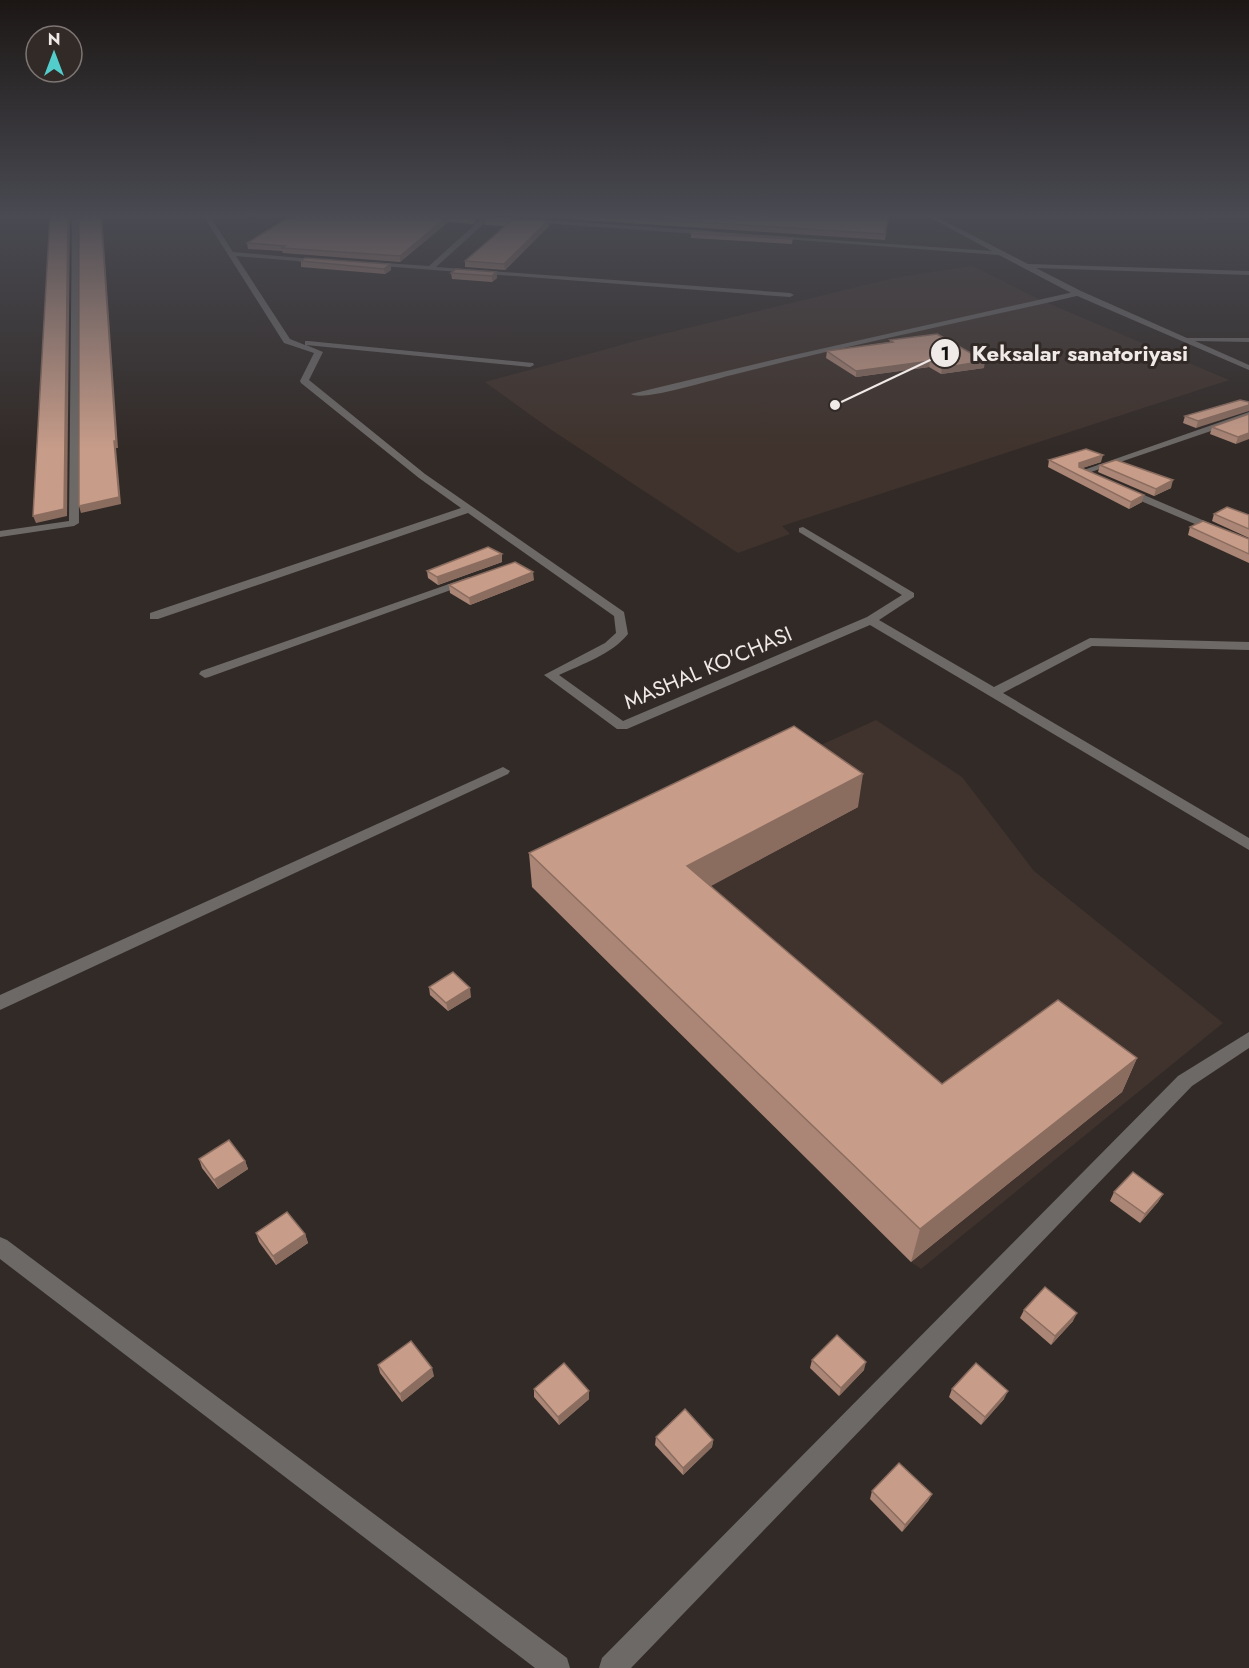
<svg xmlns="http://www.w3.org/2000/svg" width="1249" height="1668" font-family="Jost,sans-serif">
	<rect width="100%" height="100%" fill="#322a27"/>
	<g fill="#40332d">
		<path d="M972,266L1045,302L1229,380L782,526L790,534L738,553L550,429L485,382L651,337L894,278Z"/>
		<path d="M876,720L962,777L1034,871L1223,1023L921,1269L911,1262L532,887L790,759Z"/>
	</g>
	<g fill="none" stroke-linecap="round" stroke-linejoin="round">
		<path fill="#6d6967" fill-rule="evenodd" d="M1078,291L1081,295C965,322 848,345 732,375C715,379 642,402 631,394L785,357Z"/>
		<g fill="#6d6967" fill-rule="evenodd">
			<path d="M72,215H78L79,523L74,526L0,537V531L69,521Z"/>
			<path d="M203,215H209L233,252L324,260L322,263L236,256L290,339L305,345V341H308L533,363L534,365L530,367L306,345L323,352L309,380L425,474L624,612L628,634C611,655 582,664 559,675L623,721L867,617L902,595L799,532V528L803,527L914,593V597L879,620L994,687L1090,638L1249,642V650L1092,646L1003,693L1249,838V850L870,625L627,729H617L544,675L605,643L616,633L614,616L468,513L158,619H150V613L461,508L419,478L301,383L300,381L314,353L284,343Z"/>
			<path d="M436,215H472L508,219L488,220L436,267L790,293L794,295L790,297L368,265L370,262L429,266L481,219Z"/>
			<path d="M925,215H933L1028,264L1249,271V275L1036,268L1081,291L1187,338H1249V342L1195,341L1249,365V370L1075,295L999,255L771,238L774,236L992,251Z"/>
			<path d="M529,219L711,231L714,233L711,235L527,222Z"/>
			<path d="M1249,412V418L1091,472L1098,476V480H1092L1078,472Z"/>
			<path d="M1122,489H1130L1249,540V547L1122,493Z"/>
			<path d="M469,577L473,578V582L209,677L205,678L199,674L201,671Z"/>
			<path d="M503,767L510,771L508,774L0,1010V995Z"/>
			<path d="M1249,1032V1048L1192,1086L631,1668H599L602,1658L1178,1076Z"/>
			<path d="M0,1237L7,1240L567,1658L570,1668H535L0,1259Z"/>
		</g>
	</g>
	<g fill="#ab8676">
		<path d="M293,215L475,217L476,222L473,224L448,222L400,262L283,253L282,251L248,249L247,243Z"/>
		<path d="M508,215H889L885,240Z"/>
		<path d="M1157,215H1249V218Z"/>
		<path d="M485,219L548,221L549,226L505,270L465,267V261L505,226L485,225Z"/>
		<path d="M691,233L793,238L792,244L691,238Z"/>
		<path d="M301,261L390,264L391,270L385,274L301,267Z"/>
		<path d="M496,272L497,278L492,282L452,279L451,273Z"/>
		<path d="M890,340L984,368L941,374L929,367L856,377L826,358L827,351L890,342Z"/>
		<path d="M1240,400L1196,428L1183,423L1185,416Z"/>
		<path d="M1249,414L1236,444L1210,434L1212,427Z"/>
		<path d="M1049,460L1101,462L1082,468L1142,502L1129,509L1048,467Z"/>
		<path d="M1100,465L1171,488L1154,496L1098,472Z"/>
		<path d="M1214,514L1249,515V538L1212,521Z"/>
		<path d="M1190,527L1249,539V563L1188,535Z"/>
		<path d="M502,554V562L438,585L428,578L427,571Z"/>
		<path d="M534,580L470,605L450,593L449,585Z"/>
		<path d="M858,807L710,886L942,1084L1137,1058L1122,1092L911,1262L532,887L529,853Z"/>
		<path d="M429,987L471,997L448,1011L430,995Z"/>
		<path d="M199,1159L245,1161L248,1169L218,1189L202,1168Z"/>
		<path d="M1114,1192L1163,1194L1158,1202L1140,1223L1110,1201Z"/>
		<path d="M256,1233L305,1234L308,1243L276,1265L259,1242Z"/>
		<path d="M1024,1310L1073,1321L1051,1345L1020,1318Z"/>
		<path d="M812,1360L864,1370L839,1396L810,1368Z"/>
		<path d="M378,1365L434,1376L402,1402L380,1373Z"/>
		<path d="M534,1389L589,1391V1399L559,1425L534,1397Z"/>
		<path d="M952,1389L1004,1399L981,1425L949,1397Z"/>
		<path d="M656,1437L713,1440L712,1447L683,1475L655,1445Z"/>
		<path d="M872,1491L932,1494L928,1501L902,1532L870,1499Z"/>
	</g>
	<g fill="#8b6d60">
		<path d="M68,215H70L67,516L36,523L33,516Z"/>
		<path d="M101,215H102L118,448H116L121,504L81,513L79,506Z"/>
		<path d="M447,217L448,222L400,262V256Z"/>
		<path d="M475,217L476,222L473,224V219Z"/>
		<path d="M548,221L549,226L505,270L504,264Z"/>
		<path d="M390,264L391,270L385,274L384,269Z"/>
		<path d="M496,272L497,278L492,282V276Z"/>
		<path d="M930,361L929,367L856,377V371Z"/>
		<path d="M985,361L984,368L941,374L942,368Z"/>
		<path d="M1249,405V411L1196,428L1198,421Z"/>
		<path d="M1249,433V439L1236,444L1238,437Z"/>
		<path d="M1103,455L1101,462L1077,470L1079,463Z"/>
		<path d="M1173,480L1171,488L1154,496L1156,489Z"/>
		<path d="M1144,495L1142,502L1129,509L1131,502Z"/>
		<path d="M502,554V562L438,585L437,577Z"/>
		<path d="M533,572L534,580L470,605L469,598Z"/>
		<path d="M863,774L858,807L685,900L687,866Z"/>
		<path d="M470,988L471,997L448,1011L446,1003Z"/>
		<path d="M1137,1058L1122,1092L911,1262L920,1229Z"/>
		<path d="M245,1161L248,1169L218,1189L214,1180Z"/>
		<path d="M1163,1194L1158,1202L1140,1223L1145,1214Z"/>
		<path d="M305,1234L308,1243L276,1265L273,1256Z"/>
		<path d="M1077,1313L1073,1321L1051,1345L1055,1336Z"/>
		<path d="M866,1362L864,1370L839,1396L841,1388Z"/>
		<path d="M432,1368L434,1376L402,1402L400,1394Z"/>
		<path d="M589,1391V1399L559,1425L558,1417Z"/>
		<path d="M1008,1391L1004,1399L981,1425L985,1417Z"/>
		<path d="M713,1440L712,1447L683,1475V1468Z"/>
		<path d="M932,1494L928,1501L902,1532L905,1525Z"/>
	</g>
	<g fill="#c79c89" stroke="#8b6d60" stroke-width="1.5">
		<path d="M50,215H68L64,509L33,516Z"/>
		<path d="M79,215H101L116,441H114L119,497L79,506Z"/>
		<path d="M293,215H463L475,217L473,219L447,217L400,256L282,248L285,246L247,243Z"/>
		<path d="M587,215H889L885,234Z"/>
		<path d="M487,217L548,221L504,264L465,261L511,221L485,219Z"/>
		<path d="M692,231L793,238V239L691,233Z"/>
		<path d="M305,258L390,264L384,269L301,261Z"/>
		<path d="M456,269L496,272L492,276L451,273Z"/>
		<path d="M937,334L985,361L942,368L930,361L856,371L827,351L893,342L890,340Z"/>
		<path d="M1240,400L1249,402V405L1198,421L1185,416Z"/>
		<path d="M1249,414V433L1238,437L1212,427Z"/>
		<path d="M1086,449L1103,455L1079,463V467L1144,495L1131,502L1049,460Z"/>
		<path d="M1116,460L1173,480L1156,489L1100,465Z"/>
		<path d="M1227,507L1249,515V529L1214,514Z"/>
		<path d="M1203,521L1249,539V554L1190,527Z"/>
		<path d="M488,547L502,554L437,577L427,571Z"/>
		<path d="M515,562L533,572L469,598L449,585Z"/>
		<path d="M794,726L863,774L687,866L942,1084L1058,1000L1137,1058L920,1229L529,853Z"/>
		<path d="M453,972L470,988L446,1003L429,987Z"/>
		<path d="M229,1140L245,1161L214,1180L199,1159Z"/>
		<path d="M1133,1172L1163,1194L1145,1214L1114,1192Z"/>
		<path d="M287,1212L305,1234L273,1256L256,1233Z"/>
		<path d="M1045,1287L1077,1313L1055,1336L1024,1310Z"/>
		<path d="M837,1335L866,1362L841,1388L812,1360Z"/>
		<path d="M411,1341L432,1368L400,1394L378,1365Z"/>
		<path d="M564,1363L589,1391L558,1417L534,1389Z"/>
		<path d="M976,1363L1008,1391L985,1417L952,1389Z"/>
		<path d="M685,1409L713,1440L683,1468L656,1437Z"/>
		<path d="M899,1463L932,1494L905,1525L872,1491Z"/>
	</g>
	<linearGradient id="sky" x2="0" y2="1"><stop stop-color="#1c1715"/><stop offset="0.48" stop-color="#494a52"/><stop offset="1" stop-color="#494a52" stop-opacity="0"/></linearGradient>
	<rect width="1249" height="449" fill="url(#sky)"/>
	<g text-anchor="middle" stroke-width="6" stroke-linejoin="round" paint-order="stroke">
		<g font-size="21" fill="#efe9e7" stroke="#322a27">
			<text transform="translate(708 668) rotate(-23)" y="7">MASHAL KO'CHASI</text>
		</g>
	</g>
	<path fill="none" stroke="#efe9e7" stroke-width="2" d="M835 405L945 353"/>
	<g fill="#efe9e7" stroke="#322a27" stroke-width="2">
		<circle cx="835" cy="405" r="6"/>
		<circle cx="945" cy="353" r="15"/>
	</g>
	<g font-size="18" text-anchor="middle" font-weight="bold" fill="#111">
		<text x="945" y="360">1</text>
	</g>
	<g font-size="22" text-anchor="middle" font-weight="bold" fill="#efe9e7" stroke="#322a27" stroke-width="6" stroke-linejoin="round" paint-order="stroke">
		<text x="1080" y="361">Keksalar sanatoriyasi</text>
	</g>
	<g transform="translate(54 54)"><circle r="28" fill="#322a27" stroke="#7e7674" stroke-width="1.5"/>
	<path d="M0-4.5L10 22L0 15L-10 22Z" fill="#53cdcb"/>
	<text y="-9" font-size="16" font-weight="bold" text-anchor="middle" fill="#efe9e7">N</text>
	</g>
</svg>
